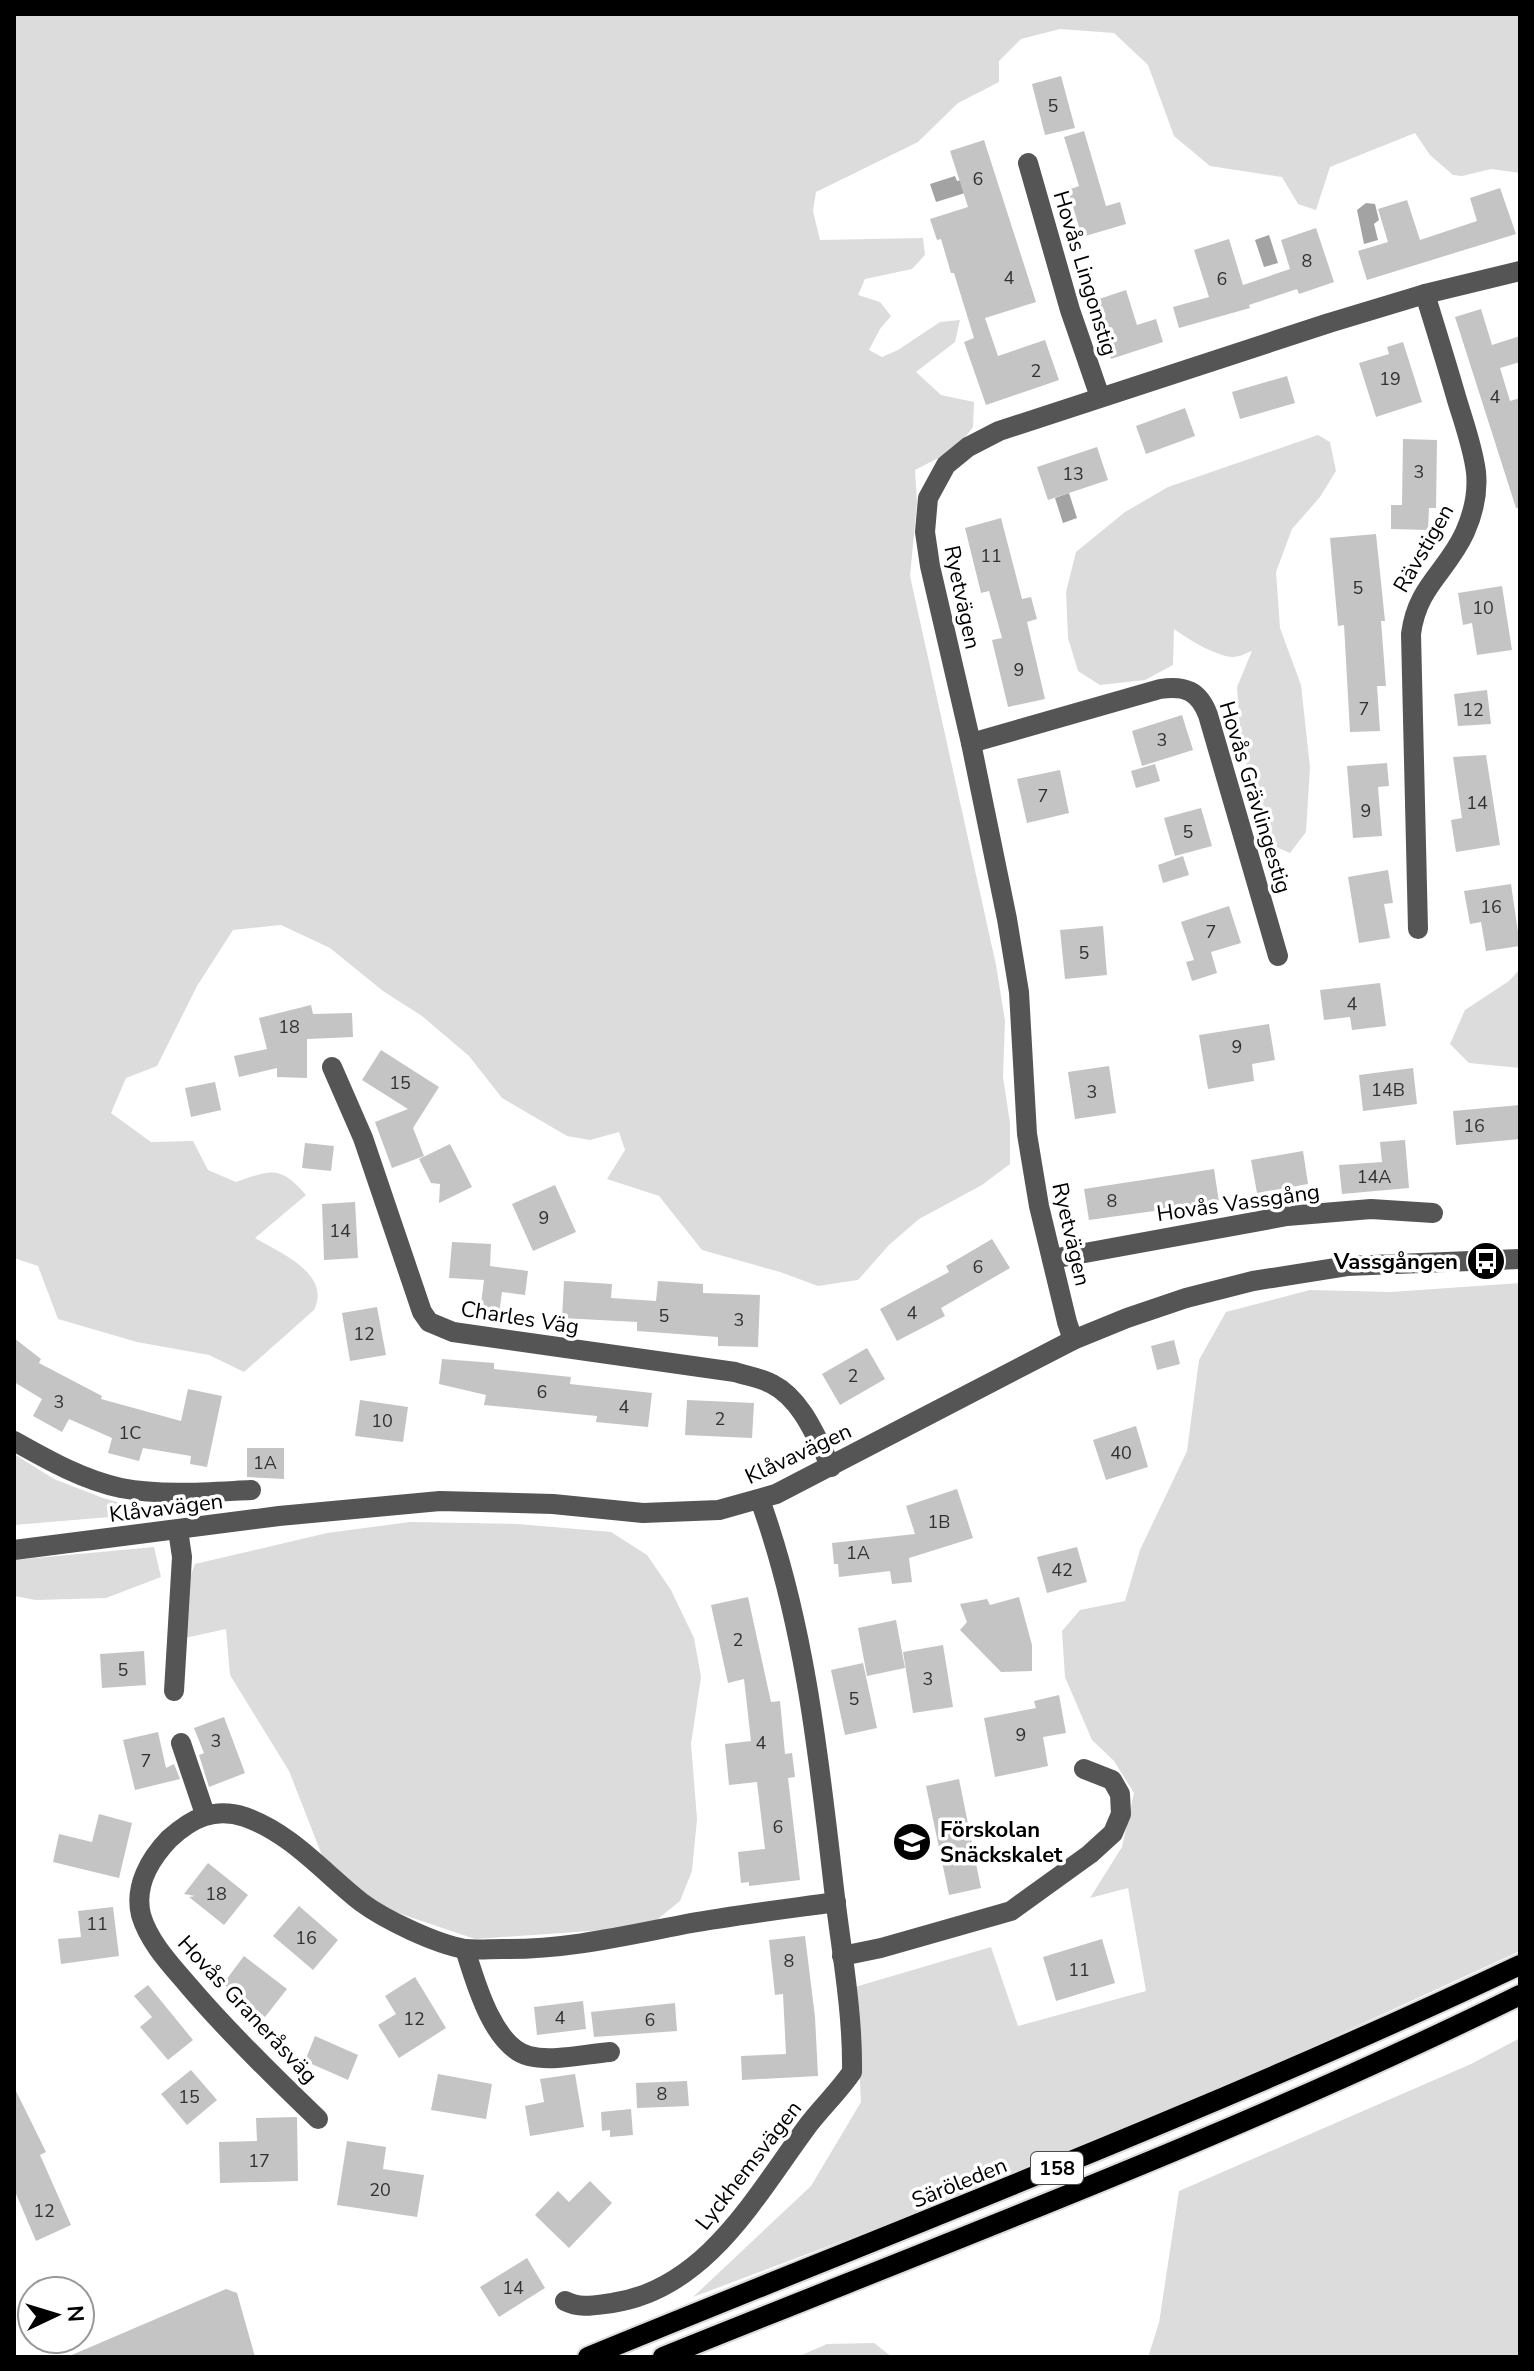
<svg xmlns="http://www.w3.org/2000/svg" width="1534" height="2371" font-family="'Nunito Sans',sans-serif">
	<rect width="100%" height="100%" fill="#fff"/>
	<g fill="#dcdcdc">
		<path d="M14,14H1520V173L1491,169L1462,176L1453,175L1430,155L1415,133L1330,167L1316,210L1298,204L1282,177L1210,166L1174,136L1148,65L1114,33L1060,29L1021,39L999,61V82L958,103L918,142L816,192L813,211L820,240L923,238L925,255L912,269L865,279L858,295L880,302L891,316L880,329L869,350L882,357L898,350L940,322L960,320L955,342L916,372L941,395L974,402L973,427L956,449L915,470L917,503L910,576L996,965L1005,1021L1003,1077L1010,1123V1164L982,1185L919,1219L889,1245L858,1280L818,1286L780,1272L702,1250L659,1196L607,1179L625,1150L619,1132L590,1140L567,1136L502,1098L469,1056L422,1016L383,991L330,948L281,925L233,930L197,986L157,1066L126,1078L111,1113L151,1142L193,1141L208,1170L236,1182C271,1170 280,1165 306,1195L255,1238C279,1252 332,1274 314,1310L244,1372L209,1355L137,1342L58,1319L38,1266L14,1258Z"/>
		<path d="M1318,435L1330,442L1336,471L1320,497L1292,529L1276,572L1280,628L1301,685L1310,767L1306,832L1290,853L1267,843L1241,744L1237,687L1252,651C1246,653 1240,657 1233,657C1215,656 1188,639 1174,629L1173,665L1145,680L1100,685L1078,671L1068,638L1066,592L1076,552L1125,512L1168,487Z"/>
		<path d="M1520,969V1068L1469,1063L1450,1044L1465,1010L1509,981Z"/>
		<path d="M1520,1283V1951L1098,2145L693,2297L811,2186L861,2102L855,1987L991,1947L1018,2026L1146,1991L1128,1888L1090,1898L1122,1847L1134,1793L1114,1761L1092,1740L1065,1677L1062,1631L1080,1610L1125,1601L1140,1550L1187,1451L1199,1360L1226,1312L1310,1290L1391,1292Z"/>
		<path d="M14,1454L54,1479L103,1498L158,1513L14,1525Z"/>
		<path d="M410,1522L518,1524L611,1532L647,1555L671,1590L694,1638L701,1677L691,1744L697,1819L692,1871L680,1901L648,1927L475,1939L392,1911L327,1868L289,1771L230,1675L226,1629L185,1638L184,1593L195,1564L327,1533Z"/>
		<path d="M154,1547L161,1577L106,1598L36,1600L14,1596V1560Z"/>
		<path d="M1520,2038V2357H1148L1159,2323L1179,2191L1471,2064Z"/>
		<path d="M874,2343L892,2357H797L827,2344Z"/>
	</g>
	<g fill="#a3a3a3">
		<path d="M955,176L957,181L961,180L965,193L936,202L930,184Z"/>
		<path d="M1366,203L1375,204L1379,220L1374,224L1378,240L1364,244L1357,210Z"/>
		<path d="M1269,235L1278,263L1264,267L1255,240Z"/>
		<path d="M1069,493L1077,518L1063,523L1055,498Z"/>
	</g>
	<g fill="#c4c4c4">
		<path d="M1061,76L1075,128L1045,135L1032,84Z"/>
		<path d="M1084,131L1106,206L1120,202L1126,224L1082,237L1068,190L1079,186L1064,137Z"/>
		<path d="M984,140L1036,302L985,318L998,356L1045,340L1059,380L986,405L964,342L974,338L954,273H951L941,239L937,240L930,219L968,207L950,151Z"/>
		<path d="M1500,188L1516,234L1367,280L1358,251L1388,242L1378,209L1407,200L1420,240L1477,221L1470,198Z"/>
		<path d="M1316,228L1334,282L1299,294L1297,289L1249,305L1250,308L1179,328L1173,307L1209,297L1194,250L1229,239L1243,285L1290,269L1281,240Z"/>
		<path d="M1126,290L1137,325L1156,319L1163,342L1111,359L1093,301Z"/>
		<path d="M1481,309L1492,345L1520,336V362L1500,368L1510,401L1520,398V508H1516L1455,317Z"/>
		<path d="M1403,342L1422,402L1376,417L1359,363L1389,354L1387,347Z"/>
		<path d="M1287,376L1295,403L1240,419L1232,392Z"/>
		<path d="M1185,408L1195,436L1146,454L1136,426Z"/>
		<path d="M1403,439L1437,440L1436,508H1429L1428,530L1391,529V505H1402Z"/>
		<path d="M1097,447L1108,480L1048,500L1037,467Z"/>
		<path d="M1001,518L1022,599L1031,597L1037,619L1027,622L1045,699L1008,707L992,640L1002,638L989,591L981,593L965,528Z"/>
		<path d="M1376,534L1385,621H1381L1386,686H1377L1380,731L1350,732L1344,625L1338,626L1330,538Z"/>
		<path d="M1502,586L1512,650L1477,655L1472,623L1463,625L1458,593Z"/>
		<path d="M1487,690L1491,724L1458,726L1454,694Z"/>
		<path d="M1182,715L1193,750L1142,766L1132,731Z"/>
		<path d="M1486,755L1500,845L1456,852L1451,820L1462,818L1453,757Z"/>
		<path d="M1387,763L1389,786L1378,787L1382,836L1353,838L1347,766Z"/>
		<path d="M1155,764L1160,781L1136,788L1131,771Z"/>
		<path d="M1060,770L1069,813L1027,823L1017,779Z"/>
		<path d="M1201,808L1212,846L1175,856L1164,818Z"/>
		<path d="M1183,856L1189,875L1163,883L1158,865Z"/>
		<path d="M1388,870L1393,903L1384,904L1390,938L1359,943L1348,877Z"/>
		<path d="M1511,884L1520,946L1486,951L1481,922L1470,924L1464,891Z"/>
		<path d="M1229,906L1241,943L1211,952L1217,973L1192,981L1186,962L1194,960L1181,922Z"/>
		<path d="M1103,926L1107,975L1065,979L1060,930Z"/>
		<path d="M1380,983L1386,1026L1352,1030L1350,1017L1324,1020L1320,990Z"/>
		<path d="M311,1005L313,1014L352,1013L353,1037L307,1039V1078L277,1077V1068L239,1077L234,1056L267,1049L259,1018Z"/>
		<path d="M1269,1024L1275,1060L1252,1064L1254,1081L1208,1089L1199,1035Z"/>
		<path d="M381,1050L439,1087L413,1128L424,1156L392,1168L375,1122L408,1109L362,1080Z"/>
		<path d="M1109,1066L1116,1113L1075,1119L1068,1072Z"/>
		<path d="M1413,1068L1417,1104L1363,1111L1359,1075Z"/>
		<path d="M215,1082L221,1110L191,1117L185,1088Z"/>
		<path d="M1520,1105V1139L1456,1145L1453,1111Z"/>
		<path d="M1405,1140L1409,1188L1342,1194L1339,1165L1382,1162L1380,1142Z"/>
		<path d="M305,1143L334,1146L331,1171L302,1168Z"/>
		<path d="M450,1144L472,1187L439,1203L440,1184L431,1183L419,1159Z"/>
		<path d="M1303,1151L1308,1184L1257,1193L1251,1160Z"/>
		<path d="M1214,1169L1219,1202L1089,1220L1084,1189Z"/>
		<path d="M555,1185L576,1232L533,1251L512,1204Z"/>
		<path d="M355,1202L358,1258L324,1260L322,1204Z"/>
		<path d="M992,1239L1010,1268L941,1308L945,1316L897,1341L880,1309L949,1272L946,1266Z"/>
		<path d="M452,1242L491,1244L490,1266L528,1271L525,1295L502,1292L499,1314L480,1312L484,1280L449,1278Z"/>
		<path d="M564,1281L612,1284L611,1298L656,1301L658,1281L703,1284V1293L760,1295L758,1347L718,1346V1337L637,1331V1322L562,1318Z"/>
		<path d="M377,1307L386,1355L350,1361L342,1313Z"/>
		<path d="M14,1338L41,1359L39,1363L102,1396L101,1399L181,1421L188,1389L222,1396L207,1467L190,1464L191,1456L143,1448L139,1461L108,1453L112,1438L69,1419L62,1432L33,1416L42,1399L14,1382Z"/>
		<path d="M1174,1340L1180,1364L1157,1370L1151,1346Z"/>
		<path d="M867,1348L885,1379L840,1405L822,1374Z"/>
		<path d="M442,1359L494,1363V1369L571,1377L570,1384L652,1393L648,1427L596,1422L597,1416L484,1405L486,1395L439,1384Z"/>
		<path d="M360,1400L408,1407L403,1442L355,1436Z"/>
		<path d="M687,1400L754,1403L752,1438L685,1435Z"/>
		<path d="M1136,1426L1148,1467L1106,1480L1093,1440Z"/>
		<path d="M247,1448H284V1479L247,1477Z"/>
		<path d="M957,1489L973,1538L909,1558L912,1582L892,1584L890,1571L839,1577L838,1564H834L832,1543L915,1534L906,1506Z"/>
		<path d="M1077,1547L1087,1582L1047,1593L1037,1557Z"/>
		<path d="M748,1597L771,1702L780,1701L785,1754L792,1753L795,1777L788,1778L800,1880L749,1886V1882L741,1883L738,1852L765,1849L757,1782L729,1785L725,1744L751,1741L744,1679L728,1683L711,1605Z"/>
		<path d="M1019,1597L1032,1645V1671L1001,1672L960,1630L967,1622L960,1604L987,1599L990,1605Z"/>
		<path d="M896,1620L905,1668L867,1676L858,1628Z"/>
		<path d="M943,1645L953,1707L913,1713L903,1652Z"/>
		<path d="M144,1651L146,1685L102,1688L100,1654Z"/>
		<path d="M863,1663L877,1728L845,1735L831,1670Z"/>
		<path d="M1059,1695L1066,1733L1043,1737L1048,1766L995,1777L984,1718L1036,1708L1034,1701Z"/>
		<path d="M224,1717L245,1773L209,1787L199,1755L204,1753L194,1728Z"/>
		<path d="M158,1732L166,1768L174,1764L180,1779L135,1790L123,1740Z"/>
		<path d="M959,1779L981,1888L949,1895L926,1786Z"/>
		<path d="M99,1814L132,1823L119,1878L53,1862L59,1834L92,1842Z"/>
		<path d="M208,1863L248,1895L224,1925L189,1897L195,1896L184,1894Z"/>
		<path d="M299,1906L338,1940L313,1970L273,1936Z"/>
		<path d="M113,1907L119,1956L61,1964L58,1939L81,1937L78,1911Z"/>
		<path d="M805,1936L815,2017L818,2076L742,2080L741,2056L786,2054L783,1994L775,1995L769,1940Z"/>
		<path d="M1102,1939L1115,1983L1056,2001L1043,1957Z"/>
		<path d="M244,1956L287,1989L265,2017L223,1984Z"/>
		<path d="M415,1977L446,2028L399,2058L378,2025L396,2014L385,1996Z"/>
		<path d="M148,1985L193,2040L168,2060L140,2027L152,2017L134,1996Z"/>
		<path d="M583,2001L586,2029L537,2035L534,2007Z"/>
		<path d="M675,2003L677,2031L594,2037L591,2012Z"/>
		<path d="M315,2036L358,2055L348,2080L305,2061Z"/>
		<path d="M191,2070L217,2100L187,2125L161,2094Z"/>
		<path d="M438,2074L492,2084L486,2119L431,2110Z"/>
		<path d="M575,2074L584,2127L530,2136L525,2106L544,2102L540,2079Z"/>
		<path d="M687,2081L689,2106L637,2108L636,2083Z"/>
		<path d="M14,2087L46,2152L40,2155L71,2225L36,2241L14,2189Z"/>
		<path d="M631,2109L633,2135L610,2137V2130L602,2131L601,2112Z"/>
		<path d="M297,2117L298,2181L220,2183L219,2142L257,2141L256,2118Z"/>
		<path d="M347,2141L386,2147L383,2169L424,2175L417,2217L337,2205Z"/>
		<path d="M590,2181L612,2203L569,2248L535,2215L558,2191L569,2202Z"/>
		<path d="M527,2258L545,2288L499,2317L480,2287Z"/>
		<path d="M226,2289L237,2293L255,2357H67Z"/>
	</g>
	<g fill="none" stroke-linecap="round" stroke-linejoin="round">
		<defs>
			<g id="major">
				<path d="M588,2357C900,2229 1215,2109 1520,1965"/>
				<path d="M663,2357C950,2241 1242,2132 1520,1995"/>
			</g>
		</defs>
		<use href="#major" stroke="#dbdbdb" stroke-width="24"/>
		<g stroke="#555" stroke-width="20">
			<path d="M1028,163L1070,310L1100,397"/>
			<path d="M971,743L1160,689C1185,685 1199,691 1208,715L1278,956"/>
			<path d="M1418,929L1411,634C1417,586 1447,572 1465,532C1473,514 1478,492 1476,472C1473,448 1464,423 1457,400C1447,365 1436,330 1425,294"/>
			<path d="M332,1067L363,1138L422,1312L429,1322L453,1332L735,1372C747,1376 761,1378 772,1384C802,1399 817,1439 831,1467"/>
			<path d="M1052,1259L1287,1216L1371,1209L1433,1213"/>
			<path d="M1073,1340L1067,1322L1039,1206L1027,1134L1019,992L1007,919L971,743L930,566L925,532L928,498L946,465L968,447L999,431L1329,323L1425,294L1520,271"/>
			<path d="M14,1441C48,1460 83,1480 121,1488C163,1496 209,1492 251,1490"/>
			<path d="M14,1550L279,1516L440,1501L553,1504L643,1513L719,1510L776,1494L1073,1340L1127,1318L1186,1298L1253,1281L1347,1266L1520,1259"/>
			<path d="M174,1691L182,1557L178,1530"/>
			<path d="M181,1743L205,1814"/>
			<path d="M465,1949C475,1981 493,2047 529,2056C553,2062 585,2054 610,2052"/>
			<path d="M842,1956L881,1948L1011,1911L1090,1854L1113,1833L1121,1814L1120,1794L1112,1780L1084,1769"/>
			<path d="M318,2119C273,2076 228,2032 188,1985C170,1964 149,1942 141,1915C134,1886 150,1859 169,1839C192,1818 214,1807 245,1817C291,1833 324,1873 361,1902C385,1920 436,1944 465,1949C477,1950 490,1949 502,1949C565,1950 624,1936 686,1924C736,1915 786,1909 836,1902"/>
			<path d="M565,2301C581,2309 595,2305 612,2303C707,2289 756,2195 809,2124C823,2106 839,2091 852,2072C853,2012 841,1949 834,1889C819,1759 805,1624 760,1500"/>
		</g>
		<use href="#major" stroke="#000" stroke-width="20"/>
	</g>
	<defs>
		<symbol id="bus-disc" viewBox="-11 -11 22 22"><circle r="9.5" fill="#000" stroke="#fff"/><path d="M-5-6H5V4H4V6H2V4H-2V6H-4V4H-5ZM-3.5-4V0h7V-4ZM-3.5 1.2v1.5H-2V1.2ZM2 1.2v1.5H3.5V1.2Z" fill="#fff"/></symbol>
		<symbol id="school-disc" viewBox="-11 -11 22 22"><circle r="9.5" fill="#000" stroke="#fff"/><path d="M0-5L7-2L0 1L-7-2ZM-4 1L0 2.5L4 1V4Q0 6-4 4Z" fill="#fff"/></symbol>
	</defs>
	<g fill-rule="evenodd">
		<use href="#bus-disc" x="1464" y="1239" width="44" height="44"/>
		<use href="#school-disc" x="890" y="1820" width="44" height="44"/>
	</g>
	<g text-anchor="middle" stroke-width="7" stroke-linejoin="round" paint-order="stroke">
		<g font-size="18" fill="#313131">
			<text x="1053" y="112">5</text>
			<text x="978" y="185">6</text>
			<text x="1307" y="267">8</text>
			<text x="1009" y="284">4</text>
			<text x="1222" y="285">6</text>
			<text x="1036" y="377">2</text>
			<text x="1390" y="385">19</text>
			<text x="1495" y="403">4</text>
			<text x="1419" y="478">3</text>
			<text x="1073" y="480">13</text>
			<text x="991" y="562">11</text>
			<text x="1358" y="594">5</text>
			<text x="1483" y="614">10</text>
			<text x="1019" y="676">9</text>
			<text x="1364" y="715">7</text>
			<text x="1473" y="716">12</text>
			<text x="1162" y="746">3</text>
			<text x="1043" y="802">7</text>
			<text x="1477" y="809">14</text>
			<text x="1366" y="817">9</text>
			<text x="1188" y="838">5</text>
			<text x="1491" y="913">16</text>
			<text x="1211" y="938">7</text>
			<text x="1084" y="959">5</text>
			<text x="1352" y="1010">4</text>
			<text x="289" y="1033">18</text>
			<text x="1237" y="1053">9</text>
			<text x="400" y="1089">15</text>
			<text x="1388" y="1096">14B</text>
			<text x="1092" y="1098">3</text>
			<text x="1474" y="1132">16</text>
			<text x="1374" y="1183">14A</text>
			<text x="1112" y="1207">8</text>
			<text x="544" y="1224">9</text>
			<text x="340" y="1237">14</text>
			<text x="978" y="1273">6</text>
			<text x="912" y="1319">4</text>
			<text x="664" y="1322">5</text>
			<text x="739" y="1326">3</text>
			<text x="364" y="1340">12</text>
			<text x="853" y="1382">2</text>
			<text x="542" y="1398">6</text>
			<text x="59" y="1408">3</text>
			<text x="624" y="1413">4</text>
			<text x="720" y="1425">2</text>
			<text x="382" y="1427">10</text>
			<text x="130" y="1439">1C</text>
			<text x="1121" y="1459">40</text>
			<text x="265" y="1469">1A</text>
			<text x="939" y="1528">1B</text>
			<text x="858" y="1559">1A</text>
			<text x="1062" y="1576">42</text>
			<text x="738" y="1646">2</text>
			<text x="123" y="1676">5</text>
			<text x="928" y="1685">3</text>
			<text x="854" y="1705">5</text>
			<text x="1021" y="1741">9</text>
			<text x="216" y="1747">3</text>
			<text x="761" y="1749">4</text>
			<text x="146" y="1767">7</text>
			<text x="778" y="1833">6</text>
			<text x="216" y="1900">18</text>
			<text x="97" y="1930">11</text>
			<text x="306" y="1944">16</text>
			<text x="789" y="1967">8</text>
			<text x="1079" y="1976">11</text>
			<text x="560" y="2024">4</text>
			<text x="414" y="2025">12</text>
			<text x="650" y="2026">6</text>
			<text x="662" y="2100">8</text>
			<text x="189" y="2103">15</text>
			<text x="259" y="2167">17</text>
			<text x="380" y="2196">20</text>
			<text x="44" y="2217">12</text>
			<text x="513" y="2294">14</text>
		</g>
		<rect fill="#fff" stroke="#4c4c4c" stroke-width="2" x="1031" y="2152" width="52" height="32" rx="6"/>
		<g font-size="20" font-weight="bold" fill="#000">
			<text x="1057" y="2175">158</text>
		</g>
		<g font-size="22" fill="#000" stroke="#fff">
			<text transform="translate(1086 273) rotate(73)" y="8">Hovås Lingonstig</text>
			<text transform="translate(1423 548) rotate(-60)" y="8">Rävstigen</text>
			<text transform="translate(963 597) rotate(78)" y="8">Ryetvägen</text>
			<text transform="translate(1256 797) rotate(73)" y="8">Hovås Grävlingestig</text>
			<text transform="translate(1238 1202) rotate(-8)" y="8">Hovås Vassgång</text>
			<text transform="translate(1072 1234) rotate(77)" y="8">Ryetvägen</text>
			<text transform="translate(520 1317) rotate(9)" y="8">Charles Väg</text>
			<text transform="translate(798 1453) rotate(-25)" y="8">Klåvavägen</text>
			<text transform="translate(166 1507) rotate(-7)" y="8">Klåvavägen</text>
			<text transform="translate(248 2009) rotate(47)" y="8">Hovås Graneråsväg</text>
			<text transform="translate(748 2165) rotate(-52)" y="8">Lyckhemsvägen</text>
			<text transform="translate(959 2182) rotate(-22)" y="8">Säröleden</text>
		</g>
		<g font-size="22" font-weight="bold" fill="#000" stroke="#fff" text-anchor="end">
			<text x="1458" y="1269">Vassgången</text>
			<text x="940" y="1837" text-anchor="start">Förskolan<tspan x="940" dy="25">Snäckskalet</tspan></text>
		</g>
	</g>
	<rect width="1534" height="2371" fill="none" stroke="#000000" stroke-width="32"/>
	<g transform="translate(56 2315) rotate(86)"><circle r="38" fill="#ffffff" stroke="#999999" stroke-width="2"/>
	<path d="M0-6L14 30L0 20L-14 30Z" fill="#000000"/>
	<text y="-12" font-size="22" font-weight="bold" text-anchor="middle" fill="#000000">N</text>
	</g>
</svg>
